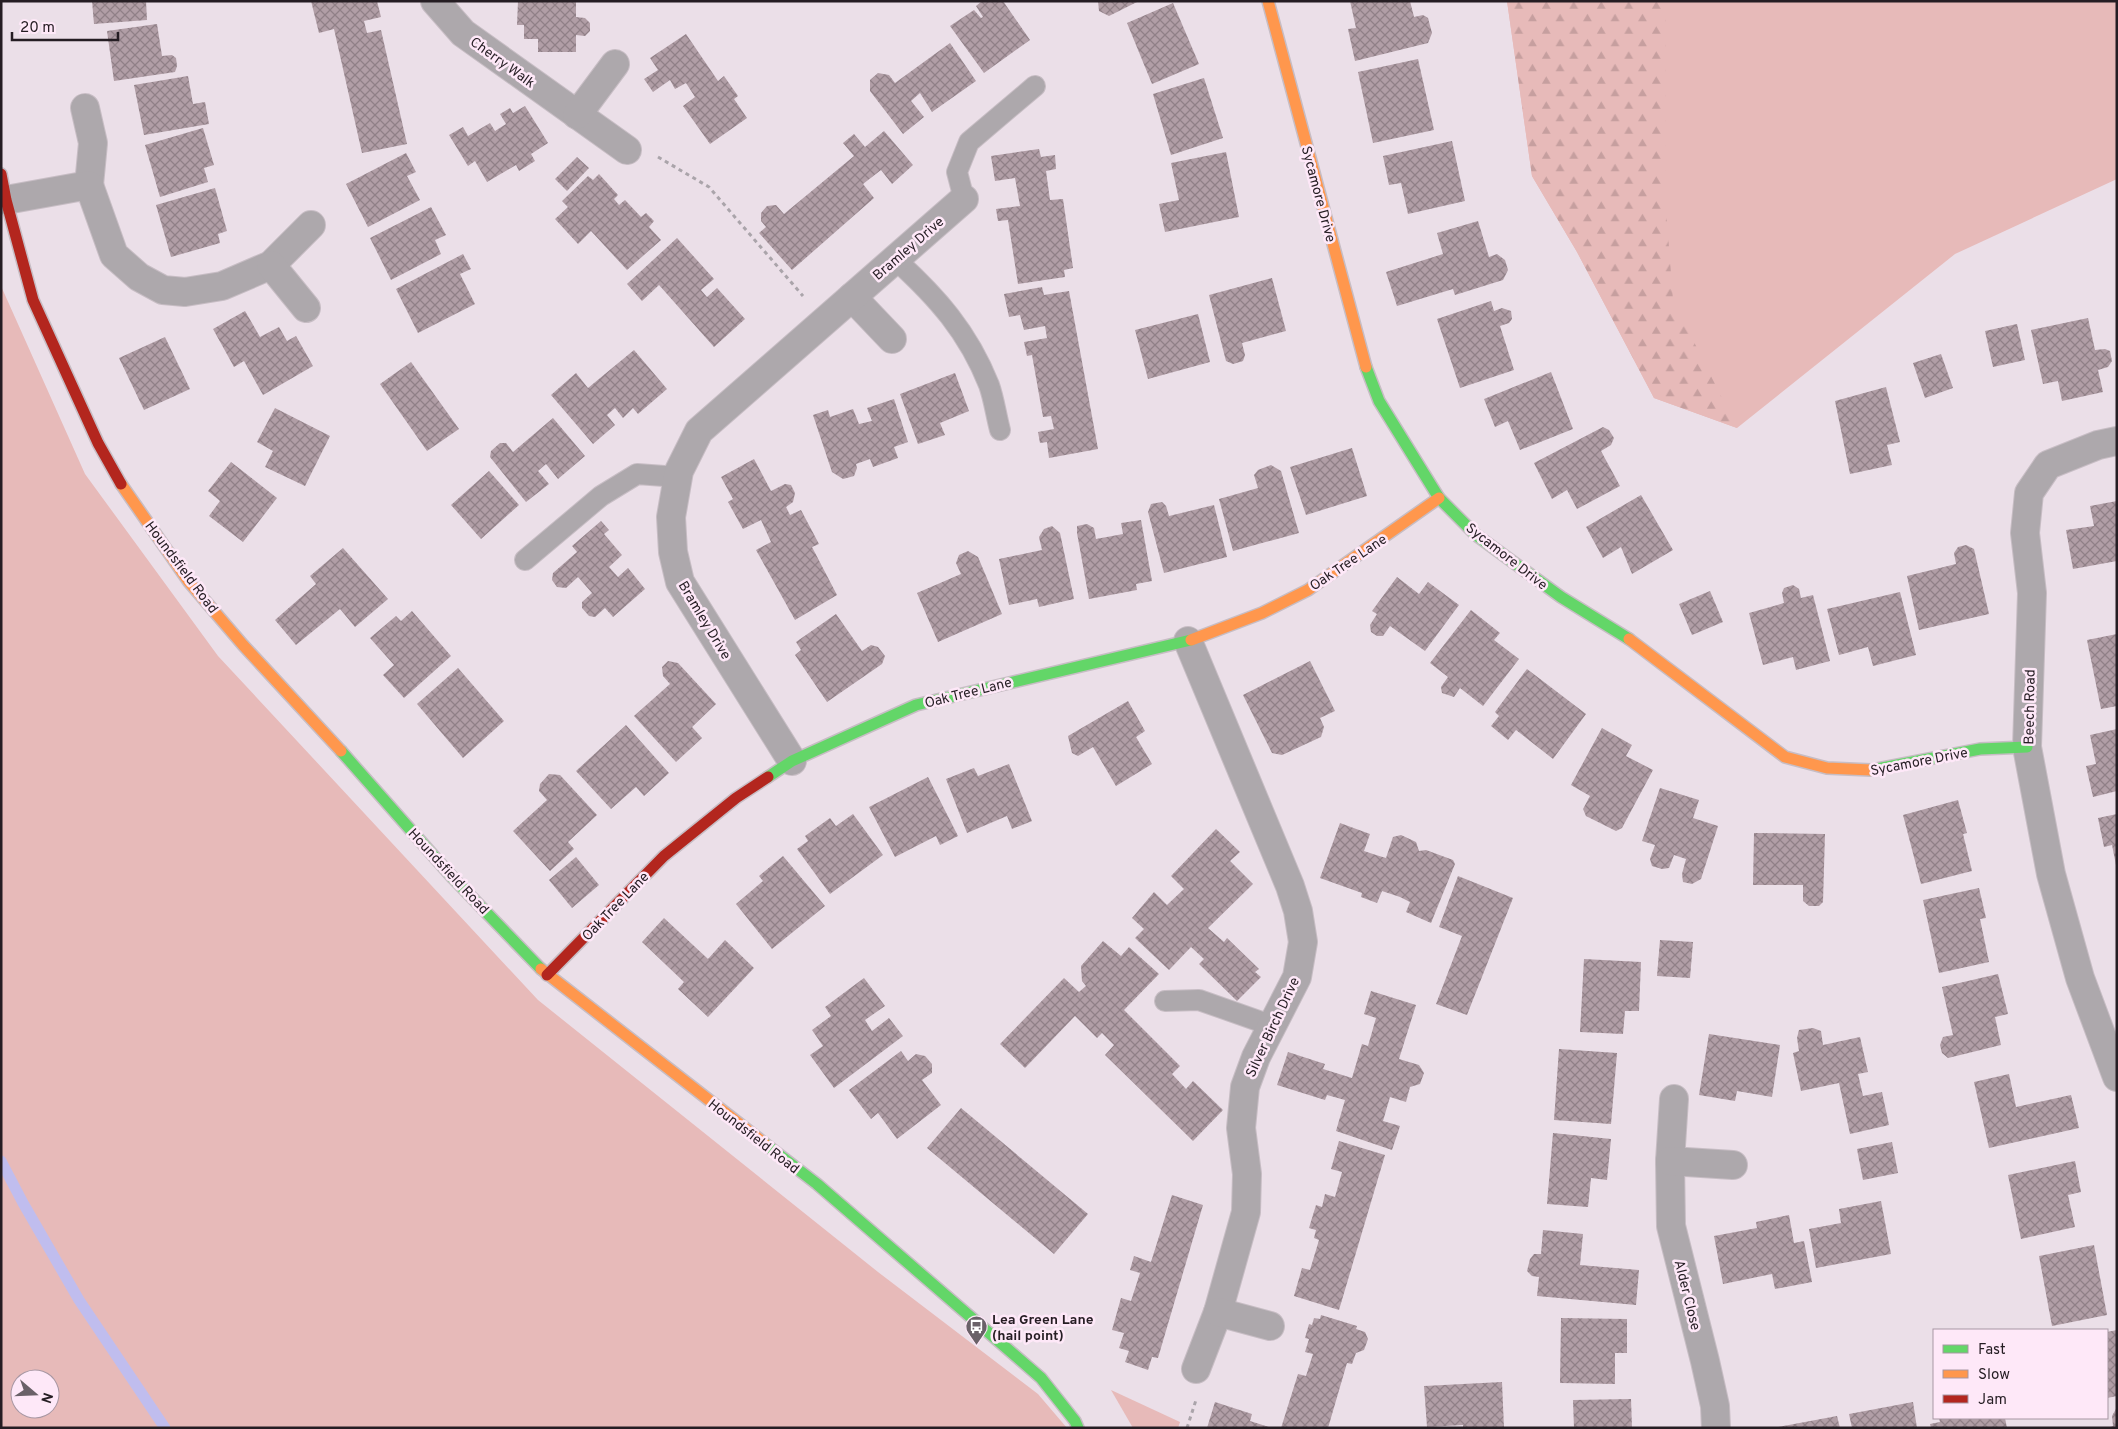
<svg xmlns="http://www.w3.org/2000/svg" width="2118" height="1429" font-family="Overpass,sans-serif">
	<defs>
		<pattern id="forest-firs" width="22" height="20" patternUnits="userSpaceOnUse" patternTransform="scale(1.25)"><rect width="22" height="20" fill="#e7bab9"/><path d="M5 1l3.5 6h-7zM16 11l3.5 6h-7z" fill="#c69f9f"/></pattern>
		<pattern id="building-cross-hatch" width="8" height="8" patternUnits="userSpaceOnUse" patternTransform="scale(1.25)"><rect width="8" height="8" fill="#b19ea6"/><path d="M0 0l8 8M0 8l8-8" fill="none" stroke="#908087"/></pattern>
	</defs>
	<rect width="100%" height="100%" fill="#ebdfe8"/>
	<g fill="#e7bab9" fill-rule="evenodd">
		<path d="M1507,1H2117V179L1955,254L1737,428L1654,398L1577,252L1532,176Z"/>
		<path d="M1,286L85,474L218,656L538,1000L878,1272L1038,1394L1067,1428H1ZM20,1379H50V1409H20Z"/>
		<path d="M1111,1390L1180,1422L1178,1428H1133Z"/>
	</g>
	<path fill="url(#forest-firs)" d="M1507,1H1666L1665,195L1673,300L1737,428L1654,398L1577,252L1532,176Z"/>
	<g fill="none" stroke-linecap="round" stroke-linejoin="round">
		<path stroke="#c0bdee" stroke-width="11" d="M1,1161L23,1203L79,1300L165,1428"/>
	</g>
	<g fill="url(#building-cross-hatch)">
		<path d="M92,1H146L147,20L94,24Z"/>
		<path d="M311,1H377L381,17L364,21L367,33L381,30L407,144L362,153L334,29L319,33Z"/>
		<path d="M518,1H576V17L585,18L590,23V31L585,36L576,35V52H538V39H524V25H517Z"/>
		<path d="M982,1H1003L1030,40L984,73L950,26L974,10L981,18L983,17L976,6Z"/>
		<path d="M1098,1H1139L1109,16L1099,11Z"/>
		<path d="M1350,1H1410L1414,17L1423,15L1428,18L1432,33L1428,43L1355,61L1348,29L1356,28Z"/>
		<path d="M1173,3L1199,64L1152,84L1127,23Z"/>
		<path d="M157,24L162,56L172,55L176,58L177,66L175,72L114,81L107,31Z"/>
		<path d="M686,34L718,81L724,76L738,96L734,99L747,118L710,144L683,106L695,97L686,83L675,89L670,80L653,92L644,79L658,70L650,58Z"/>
		<path d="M950,43L976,81L932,112L920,93L911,101L924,117L903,134L870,91V80L878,73L889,75L895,83Z"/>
		<path d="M1418,59L1434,130L1373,143L1358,72Z"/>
		<path d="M188,76L193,104L205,102L209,124L144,135L134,85Z"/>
		<path d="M1204,78L1223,138L1171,155L1153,94Z"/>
		<path d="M525,106L548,143L531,154L535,161L519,171L516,165L487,182L475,161L468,166L449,135L463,127L468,136L490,123L495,131L506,124L500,114L510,108L513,113Z"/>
		<path d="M203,128L214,165L204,168L208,182L160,197L145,145Z"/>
		<path d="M884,131L913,165L892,184L881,170L863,184L874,198L792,270L759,233L766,227L761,221V213L767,206L776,205L784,214L854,156L843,143L854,134L865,147Z"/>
		<path d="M1452,141L1465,201L1408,214L1401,183L1389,185L1383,156Z"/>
		<path d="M1039,149L1041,157L1055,155L1056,169L1046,171L1050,200L1063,199L1073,268L1064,270L1065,277L1018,284L1008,220L998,221L996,209L1020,206L1015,178L995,181L991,156Z"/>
		<path d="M1226,152L1239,217L1165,232L1159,204L1179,200L1171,163Z"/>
		<path d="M406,153L416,172L407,176L420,200L368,227L346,184Z"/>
		<path d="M577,157L589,168L567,191L555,179Z"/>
		<path d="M599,174L618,195L614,199L619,205L625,200L641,217L646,213L654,221L649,227L661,240L627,270L591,231L578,244L555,219L568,207L562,201L588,176L593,180Z"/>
		<path d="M215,188L227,231L218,234L220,243L171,257L156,205Z"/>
		<path d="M431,207L446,235L435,240L441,254L391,280L370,238Z"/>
		<path d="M1478,221L1489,257L1497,254L1505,260L1508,270L1503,280L1455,295L1453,289L1397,306L1386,272L1443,254L1437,233Z"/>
		<path d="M677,238L714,279L701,290L707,297L717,288L745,319L714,347L659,285L642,301L627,284Z"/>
		<path d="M463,254L471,269L460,274L475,304L418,333L396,289Z"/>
		<path d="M1272,278L1286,331L1242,343L1245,355L1243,361L1233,364L1226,361L1209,295Z"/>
		<path d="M1042,287L1044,295L1069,291L1098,449L1049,458L1047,442L1040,443L1038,432L1054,429L1051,416L1043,417L1032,355L1027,356L1024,342L1047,338L1045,326L1024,330L1020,315L1009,317L1004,294Z"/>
		<path d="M1491,301L1494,311L1502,308L1511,311L1512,319L1509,323L1500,326L1514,370L1460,388L1437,319Z"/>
		<path d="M245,311L260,337L279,327L287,341L296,336L313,366L263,395L244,361L234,367L213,329Z"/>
		<path d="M1198,314L1210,362L1148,379L1135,330Z"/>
		<path d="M2088,318L2095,350L2105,349L2110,351L2112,361L2108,367L2098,370L2103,392L2062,401L2058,381L2043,384L2031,330Z"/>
		<path d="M2017,324L2025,360L1993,367L1985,331Z"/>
		<path d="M165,337L190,389L144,410L119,358Z"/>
		<path d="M634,350L667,389L638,414L633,408L623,418L615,408L607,415L615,425L593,444L551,395L576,373L588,388Z"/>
		<path d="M1941,354L1953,388L1925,398L1913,363Z"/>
		<path d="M411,362L459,429L427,451L380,384Z"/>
		<path d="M1551,372L1573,429L1520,450L1508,421L1495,427L1484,399Z"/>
		<path d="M955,373L969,411L940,423L945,435L918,444L900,394Z"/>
		<path d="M1886,387L1900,442L1887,445L1892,465L1850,474L1835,401Z"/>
		<path d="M894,399L908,442L894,447L898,458L873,467L870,459L856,464L857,468L854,476L843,479L832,472L813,415L828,410L830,417L853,409L859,424L872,421L867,408Z"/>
		<path d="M275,408L330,436L305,486L265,467L273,451L257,442Z"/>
		<path d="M553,418L585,456L558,479L546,464L538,471L549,484L526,502L490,457L491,451L500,443H506L513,452Z"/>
		<path d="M1603,427L1609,430L1614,438L1611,445L1601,451L1620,486L1577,509L1567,490L1552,499L1534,463Z"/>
		<path d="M1352,448L1367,496L1306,515L1290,467Z"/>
		<path d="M754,459L771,491L785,484L791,485L795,493L793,502L786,507L790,515L801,510L819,544L812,547L837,595L795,620L756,550L771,542L761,520L743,529L728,502L733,499L721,477Z"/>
		<path d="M231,462L277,498L243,542L209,516L220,501L208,491Z"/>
		<path d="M1271,465L1281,471L1299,533L1233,551L1219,499L1258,488L1254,475L1258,470Z"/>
		<path d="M489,471L519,505L481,539L451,505Z"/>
		<path d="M1641,495L1673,550L1632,574L1621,547L1603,558L1586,527Z"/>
		<path d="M2117,501V561L2073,569L2066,530L2094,526L2090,506Z"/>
		<path d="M1162,502L1166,506L1169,516L1214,505L1227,557L1164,573L1148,512L1151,504Z"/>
		<path d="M1141,520L1152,581L1136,584L1137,590L1089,599L1077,533V526L1087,524L1094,528L1096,539L1123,534L1121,523Z"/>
		<path d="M601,521L609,530L604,534L622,555L609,567L618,577L628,568L645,589L613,617L605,608L595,617L589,616L582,608V602L592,593L578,577L566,588L557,587L552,580L553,573L577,552L572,546Z"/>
		<path d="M1052,526L1060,533L1074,599L1039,607L1037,599L1009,605L999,559L1042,550L1039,537L1044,529Z"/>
		<path d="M1966,545L1974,549L1989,614L1919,630L1907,576L1956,564L1954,553L1958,547Z"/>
		<path d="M343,548L388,599L355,627L340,609L296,645L275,620L316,584L310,576Z"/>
		<path d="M968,551L978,557L1002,614L938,642L917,593L961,574L956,563L959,555Z"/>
		<path d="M1397,577L1419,594L1428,582L1459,605L1425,651L1390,626L1383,636H1377L1371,632L1370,625L1377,614L1372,611Z"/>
		<path d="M1793,585L1799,589L1801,598L1813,595L1830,661L1796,670L1793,657L1763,665L1749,613L1784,603L1782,593L1784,588Z"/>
		<path d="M1710,591L1723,622L1692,635L1679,604Z"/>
		<path d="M1900,592L1916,655L1873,666L1868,647L1839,655L1827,609Z"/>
		<path d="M1471,610L1500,633L1494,640L1519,659L1483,706L1460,688L1454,697L1442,693L1441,687L1448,677L1430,663Z"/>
		<path d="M412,611L451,656L404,698L383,675L394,665L370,638L396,616L401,621Z"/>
		<path d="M836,614L862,651L871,645L878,647L885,656L882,664L827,702L795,655L801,650L796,642Z"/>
		<path d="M2117,634V706L2101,709L2087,640Z"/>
		<path d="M668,661L678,663L716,704L692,727L702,738L676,762L634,716L670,684L663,676L662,667Z"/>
		<path d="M1310,661L1335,711L1320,718L1324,727L1321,737L1282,755L1272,753L1243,695Z"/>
		<path d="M458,668L504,721L463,758L417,704Z"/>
		<path d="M1527,669L1586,714L1553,759L1516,730L1508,740L1491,726L1499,716L1495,712Z"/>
		<path d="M1128,701L1145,731L1136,737L1152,764L1116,786L1093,747L1078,756L1072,753L1068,736Z"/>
		<path d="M626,725L669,773L644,796L636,787L611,809L576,771Z"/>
		<path d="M1602,728L1632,745L1626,756L1653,770L1622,828L1616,831L1586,816L1583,809L1590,796L1571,785Z"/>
		<path d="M2117,729V791L2093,797L2086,766L2096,764L2090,735Z"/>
		<path d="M1009,764L1032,821L1012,829L1007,816L967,833L946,779L974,768L978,776Z"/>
		<path d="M549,774L560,775L597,815L568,842L574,849L550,871L513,831L547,800L539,791L540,784Z"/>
		<path d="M928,777L958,836L940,845L936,836L895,857L869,807Z"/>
		<path d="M1660,788L1699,800L1693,818L1718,826L1701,879L1692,884L1683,882L1682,874L1686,859L1674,855L1669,868L1662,869L1652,866L1650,859L1655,845L1642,841Z"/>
		<path d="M1958,800L1967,833L1963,834L1972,871L1921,884L1903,815Z"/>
		<path d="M853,814L883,855L830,894L797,849L808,841L805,836L830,818L836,826Z"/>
		<path d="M2117,814V865H2116L2112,845L2104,847L2098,818Z"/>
		<path d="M1340,823L1370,834L1364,851L1376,855L1386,858L1393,837L1401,835L1416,842L1419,851L1426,850L1453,860L1455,864L1431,923L1406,912L1410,902L1400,897L1382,891L1377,903L1361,897L1362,893L1320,878Z"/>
		<path d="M1216,829L1240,852L1230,861L1253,884L1208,928L1224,942L1227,938L1259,969L1255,972L1261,977L1237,1001L1199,964L1204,959L1191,947L1169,970L1135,938L1144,929L1132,918L1154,892L1167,905L1184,889L1171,876Z"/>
		<path d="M1754,833L1825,834L1823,902L1819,906H1809L1803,901V885H1753Z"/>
		<path d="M783,856L825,906L772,949L736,904L763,881L759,876Z"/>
		<path d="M576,857L599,885L572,908L549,880Z"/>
		<path d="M1458,876L1513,898L1467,1015L1436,1004L1462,936L1439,927Z"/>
		<path d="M1979,888L1986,918L1980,919L1989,962L1939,973L1923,900Z"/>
		<path d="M664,918L708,959L725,940L754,968L708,1017L678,989L684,982L642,942Z"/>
		<path d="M1660,940L1693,942L1690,978L1657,976Z"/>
		<path d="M1103,941L1121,956L1129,947L1159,974L1124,1010L1180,1066L1172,1074L1186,1089L1193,1081L1223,1110L1193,1141L1105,1055L1114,1045L1102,1033L1097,1038L1075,1016L1025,1068L1000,1044L1064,978L1079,992L1086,986L1082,981L1081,966Z"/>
		<path d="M1584,959L1641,962L1639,1011H1625L1623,1034L1580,1032Z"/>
		<path d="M1998,974L2008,1014L1995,1017L2001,1045L1948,1058L1942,1053L1940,1045L1943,1037L1953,1035L1942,987Z"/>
		<path d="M864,978L885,1006L865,1020L872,1031L889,1018L903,1036L834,1088L810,1055L823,1046L812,1030L831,1016L825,1007Z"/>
		<path d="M1371,991L1416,1005L1399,1059L1419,1065L1424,1073L1420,1084L1410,1087L1406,1102L1390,1097L1383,1121L1400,1126L1392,1150L1336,1131L1345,1100L1327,1095L1325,1100L1277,1085L1288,1052L1325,1064L1323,1069L1352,1078L1362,1044L1368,1046L1376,1018L1364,1014Z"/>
		<path d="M1813,1028L1821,1031L1823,1045L1860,1037L1868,1072L1858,1074L1863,1096L1882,1092L1889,1125L1850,1134L1839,1083L1801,1091L1793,1053L1799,1051L1797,1038L1799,1030Z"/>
		<path d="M1709,1034L1780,1045L1772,1097L1737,1091L1735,1101L1699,1095Z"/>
		<path d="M1559,1049L1617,1053L1611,1124L1554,1120Z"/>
		<path d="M901,1051L908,1061L916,1054L925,1056L932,1064V1073L922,1080L941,1105L897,1139L878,1113L871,1119L849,1090Z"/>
		<path d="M2009,1074L2016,1107L2071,1095L2079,1128L1989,1148L1974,1082Z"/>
		<path d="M961,1108L1088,1214L1054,1254L927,1148Z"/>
		<path d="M1553,1133L1611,1139L1607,1180L1591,1178L1588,1207L1547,1204Z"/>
		<path d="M1339,1141L1385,1155L1339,1310L1294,1296L1302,1268L1310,1270L1319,1240L1314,1238L1316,1230L1309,1228L1316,1205L1322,1207L1325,1194L1335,1197L1342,1172L1331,1169Z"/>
		<path d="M1892,1142L1898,1173L1863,1180L1857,1149Z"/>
		<path d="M2075,1161L2081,1192L2068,1195L2075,1227L2021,1239L2008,1175Z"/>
		<path d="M1172,1195L1203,1205L1158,1358L1152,1357L1148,1370L1125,1362L1129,1351L1119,1348L1124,1333L1112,1330L1121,1298L1131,1301L1140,1273L1130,1270L1134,1256L1151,1262Z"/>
		<path d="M1881,1201L1891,1254L1816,1268L1809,1229L1841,1223L1839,1209Z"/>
		<path d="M1789,1215L1794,1243L1804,1241L1812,1282L1775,1289L1772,1274L1723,1284L1714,1236L1757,1228L1756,1222Z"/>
		<path d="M1543,1230L1583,1234L1580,1265L1639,1270L1636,1305L1537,1296L1539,1277L1532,1276L1527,1271L1530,1259L1534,1254H1541Z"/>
		<path d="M2094,1245L2107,1315L2052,1326L2039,1256Z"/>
		<path d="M1321,1315L1357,1326L1356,1329L1365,1332L1368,1339L1364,1350L1356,1353L1352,1364L1347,1363L1328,1428H1281L1298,1374L1306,1376L1313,1354L1305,1352L1309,1339L1305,1338L1309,1324L1312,1325L1314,1318L1320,1319Z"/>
		<path d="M1561,1318L1627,1319V1353H1615V1384L1560,1383Z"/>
		<path d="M2117,1330V1396L2107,1398V1332Z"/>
		<path d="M1502,1382L1504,1428H1463V1425L1427,1427L1424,1386Z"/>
		<path d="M1631,1399L1632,1428H1574L1573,1400Z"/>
		<path d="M1215,1402L1252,1414L1250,1421L1272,1428H1207Z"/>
		<path d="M1913,1402L1917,1428H1852L1849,1414Z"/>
		<path d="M2117,1407V1428H2108L2113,1426L2112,1416Z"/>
		<path d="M1837,1416L1840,1428H1778V1427Z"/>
		<path d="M1939,1418H2005L2007,1428H1931L1930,1424L1940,1422Z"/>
	</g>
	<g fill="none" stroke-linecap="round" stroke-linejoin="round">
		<defs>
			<g id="lane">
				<path d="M964,199L957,172L969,142L1035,86"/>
				<path d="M895,259C937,297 968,332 989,385C994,399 996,415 1000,430"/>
				<path d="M525,560L601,496L637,474L678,477"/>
				<path d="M1165,1001L1199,1000L1273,1026"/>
			</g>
			<g id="street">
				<path d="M435,1L463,33L627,150"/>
				<path d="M85,108L93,143L89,185"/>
				<path d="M577,115L615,64"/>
				<path d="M6,200L89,185L114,255L139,277L163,290L185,292L222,286L271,265L311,225"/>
				<path d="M271,265L306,308"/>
				<path d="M852,297L892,339"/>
				<path d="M2117,441L2098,445L2048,465L2029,493L2025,533L2032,593L2027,747L2051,874L2080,978L2117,1077"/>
				<path d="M1188,641L1290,886L1298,911L1303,942L1297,977L1256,1057L1245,1087L1241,1128L1247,1174L1246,1212L1218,1312L1196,1369"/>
				<path d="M792,761L680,582L673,552L671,517L679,471L699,431L964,199"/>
				<path d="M1674,1099L1670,1161L1671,1226L1705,1361L1715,1406L1716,1428"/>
				<path d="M1670,1161L1733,1165"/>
				<path d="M1218,1312L1270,1326"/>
			</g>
			<g id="fast">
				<path d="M1366,367L1379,401L1439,498L1476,535L1561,597L1629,639"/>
				<path d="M341,751L453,878L541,969"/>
				<path d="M1871,770L1980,749L2027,747"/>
				<path d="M768,777L792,761L916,705L1191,640"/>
				<path d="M764,1143L817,1184L1041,1378L1075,1421L1078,1428"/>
			</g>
			<g id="slow">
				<path d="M1268,1L1366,367"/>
				<path d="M121,484L189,582L243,645L341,751"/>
				<path d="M1629,639L1785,757L1827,768L1871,770"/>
				<path d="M1191,640L1262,613L1308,590L1439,498"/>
				<path d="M541,969L764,1143"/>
			</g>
			<g id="jam">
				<path d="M1,174L6,200L33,300L98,443L121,484"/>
				<path d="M547,975L664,856L736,798L768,777"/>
			</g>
		</defs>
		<use href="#lane" stroke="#c7bdc4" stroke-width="22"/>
		<use href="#street" stroke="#c7bdc4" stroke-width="30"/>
		<use href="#fast" stroke="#c7bdc4" stroke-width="14"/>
		<use href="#slow" stroke="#c7bdc4" stroke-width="14"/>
		<use href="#jam" stroke="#c7bdc4" stroke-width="14"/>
		<g stroke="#aaa4aa" stroke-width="3" stroke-dasharray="4 4" stroke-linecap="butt">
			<path d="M658,157L709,187L803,296"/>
			<path d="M1187,1428L1196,1400"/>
		</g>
		<use href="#lane" stroke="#ada8ac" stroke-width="20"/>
		<use href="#street" stroke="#ada8ac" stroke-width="28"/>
		<use href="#fast" stroke="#63d668" stroke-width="11"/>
		<use href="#slow" stroke="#ff974d" stroke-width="11"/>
		<use href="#jam" stroke="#b3261e" stroke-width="11"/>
	</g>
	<defs>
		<symbol id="bus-pin" viewBox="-11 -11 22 30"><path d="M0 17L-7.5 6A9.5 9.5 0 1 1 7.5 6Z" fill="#6a6168" stroke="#fee8f8"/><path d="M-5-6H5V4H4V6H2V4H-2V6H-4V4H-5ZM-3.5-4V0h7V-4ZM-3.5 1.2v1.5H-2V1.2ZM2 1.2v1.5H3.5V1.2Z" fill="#fff"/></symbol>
	</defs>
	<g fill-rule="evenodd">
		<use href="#bus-pin" x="964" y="1314" width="25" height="34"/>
	</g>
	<g text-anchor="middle" stroke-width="5" stroke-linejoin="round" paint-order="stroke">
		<g font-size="14" fill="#251d23" stroke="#fee8f8">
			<text transform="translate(503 62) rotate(36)" y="5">Cherry Walk</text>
			<text transform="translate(1319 194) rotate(75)" y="5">Sycamore Drive</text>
			<text transform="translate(908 248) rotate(-41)" y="5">Bramley Drive</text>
			<text transform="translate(1507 556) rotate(38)" y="5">Sycamore Drive</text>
			<text transform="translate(1348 562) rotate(-34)" y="5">Oak Tree Lane</text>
			<text transform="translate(182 567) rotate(53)" y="5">Houndsfield Road</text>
			<text transform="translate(705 620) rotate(59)" y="5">Bramley Drive</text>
			<text transform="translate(968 692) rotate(-14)" y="5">Oak Tree Lane</text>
			<text transform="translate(2029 707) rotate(-89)" y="5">Beech Road</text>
			<text transform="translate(1919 761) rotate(-11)" y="5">Sycamore Drive</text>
			<text transform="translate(449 871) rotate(47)" y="5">Houndsfield Road</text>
			<text transform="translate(615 906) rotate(-46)" y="5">Oak Tree Lane</text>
			<text transform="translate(1272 1027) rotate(-65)" y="5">Silver Birch Drive</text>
			<text transform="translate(754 1136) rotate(38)" y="5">Houndsfield Road</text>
			<text transform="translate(1688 1295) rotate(76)" y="5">Alder Close</text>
		</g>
		<g font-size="14" font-weight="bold" fill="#251d23" stroke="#fee8f8" text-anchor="start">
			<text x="992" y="1324">Lea Green Lane<tspan x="992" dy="16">(hail point)</tspan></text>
		</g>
	</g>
	<rect width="2118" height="1429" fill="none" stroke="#251d23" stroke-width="5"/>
	<rect x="1933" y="1329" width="175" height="90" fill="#fee8f8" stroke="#a797a3"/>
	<rect x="1943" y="1345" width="25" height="8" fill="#63d668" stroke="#a797a3"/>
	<text x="1978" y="1354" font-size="15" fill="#251d23">Fast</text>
	<rect x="1943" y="1370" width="25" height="8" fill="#ff974d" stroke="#a797a3"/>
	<text x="1978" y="1379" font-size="15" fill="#251d23">Slow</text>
	<rect x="1943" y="1395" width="25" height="8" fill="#b3261e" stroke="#a797a3"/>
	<text x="1978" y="1404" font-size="15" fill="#251d23">Jam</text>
	<g transform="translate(35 1394) rotate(109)"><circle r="24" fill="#fee8f8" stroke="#a797a3"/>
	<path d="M0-4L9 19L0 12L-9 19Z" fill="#6a6168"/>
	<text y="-8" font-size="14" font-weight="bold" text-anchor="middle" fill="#251d23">N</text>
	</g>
	<path d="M12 32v8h106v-8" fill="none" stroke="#251d23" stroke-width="2.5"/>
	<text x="20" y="32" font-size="15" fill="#251d23" stroke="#fee8f8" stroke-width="4" paint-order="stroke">20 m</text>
</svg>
